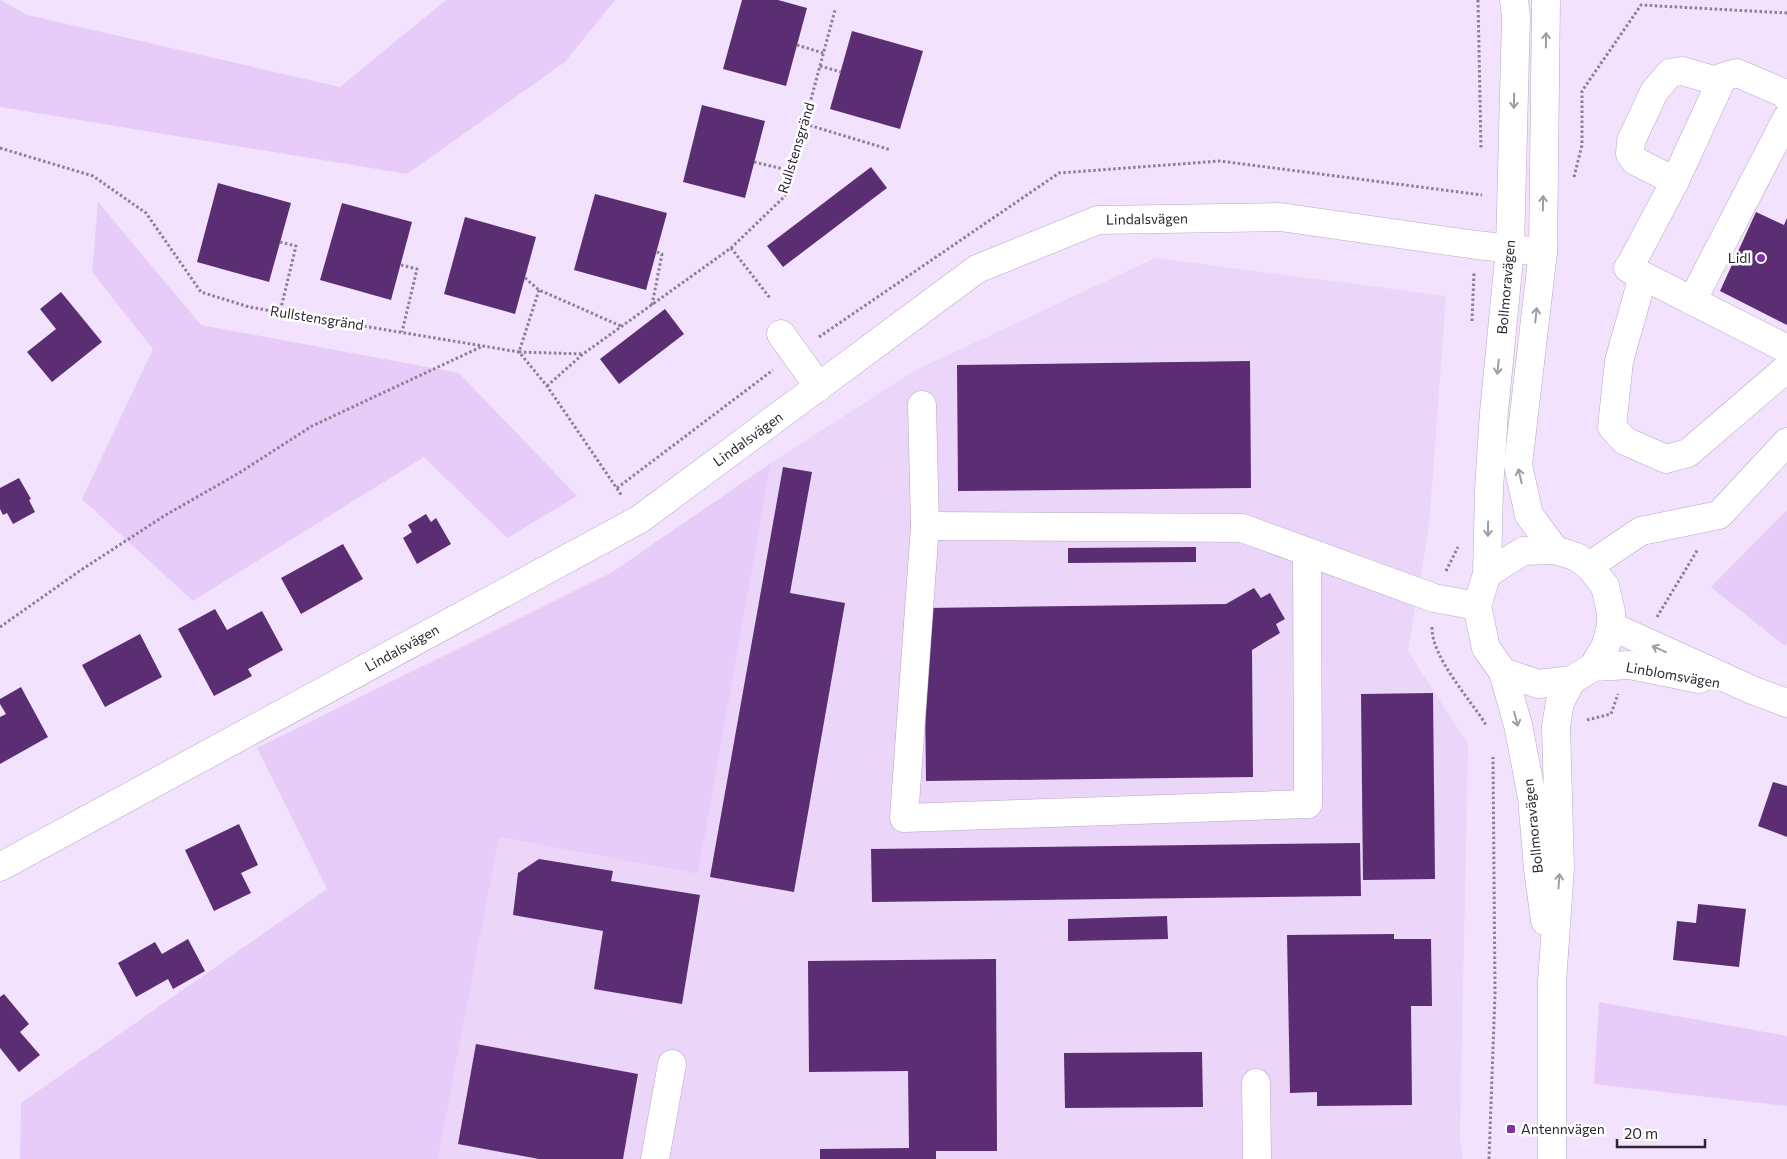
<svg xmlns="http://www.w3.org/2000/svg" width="1787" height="1159" font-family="Commissioner,sans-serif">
	<rect width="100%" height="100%" fill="#f3e2fe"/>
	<path fill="#ebd5f8" d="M1155,258L1446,296L1429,527L1408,651L1468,744L1460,1139L1463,1159H438L499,837L698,874L771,463L914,371Z"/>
	<g fill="#e7cbf8">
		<path d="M0,0L28,15L340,87L446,0H615L565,62L407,174L0,107Z"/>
		<path d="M98,202L201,325L459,373L577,496L507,538L424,457L193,601L82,499L153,349L92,272Z"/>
		<path d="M771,463L698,874L499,837L438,1159H20L21,1103L327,889L257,748L611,573Z"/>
		<path d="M1787,510V643L1785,646L1711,587Z"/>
		<path d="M1599,1002L1787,1036V1106L1594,1084Z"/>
	</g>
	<g fill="#5b2d72">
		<path d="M742,0H778L807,8L786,86L723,69Z"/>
		<path d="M852,31L923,51L900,129L830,109Z"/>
		<path d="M702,105L765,121L745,198L683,182Z"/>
		<path d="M871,167L887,188L783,267L767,246Z"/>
		<path d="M218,183L291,203L269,282L197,262Z"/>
		<path d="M595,194L667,213L646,290L574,270Z"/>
		<path d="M342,203L412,222L391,300L320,280Z"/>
		<path d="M1756,212L1784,225L1787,218V325L1720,291Z"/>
		<path d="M465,217L536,237L515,314L444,294Z"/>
		<path d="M61,292L102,342L52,382L27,352L56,329L40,309Z"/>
		<path d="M665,309L684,334L619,384L600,359Z"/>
		<path d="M1250,361L1251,488L958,491L957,365Z"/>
		<path d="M783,467L812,472L790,593L845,603L794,892L710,877Z"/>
		<path d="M19,478L31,499L29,500L35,512L13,524L7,513L3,515L0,509V488Z"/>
		<path d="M426,514L431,522L436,518L451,544L417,564L403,538L412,532L408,525Z"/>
		<path d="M343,544L363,579L301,614L281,578Z"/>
		<path d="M1196,547V562L1068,563V548Z"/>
		<path d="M1254,588L1261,598L1270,593L1285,619L1276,624L1280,633L1252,650L1253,777L926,781L924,608L1226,604Z"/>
		<path d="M215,609L227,630L262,611L283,650L248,669L252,676L214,696L178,629Z"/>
		<path d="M140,634L162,677L105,707L82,665Z"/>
		<path d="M21,687L48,737L0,764V717L6,714L0,704V699Z"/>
		<path d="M1433,693L1435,879L1363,880L1361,694Z"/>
		<path d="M1773,782L1787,786V837L1758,826Z"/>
		<path d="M239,824L258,865L241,873L251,893L214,911L185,850Z"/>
		<path d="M1360,843L1361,896L872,902L871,849Z"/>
		<path d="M539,859L613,871L611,881L700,895L682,1004L594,989L603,931L513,915L518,873Z"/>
		<path d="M1698,904L1746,909L1739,967L1673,960L1677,921L1696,923Z"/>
		<path d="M1167,916L1168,939L1068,941V919Z"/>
		<path d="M1394,934V939H1431L1432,1006H1411L1412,1105L1317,1106V1092L1290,1093L1287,935Z"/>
		<path d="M188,939L205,971L173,989L168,979L136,997L118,963L155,942L162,954Z"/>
		<path d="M996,959L997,1151H936V1159H820V1149L909,1148L908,1071L809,1072L808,961Z"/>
		<path d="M4,994L29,1024L20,1032L40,1055L19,1072L0,1048V997Z"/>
		<path d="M476,1044L638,1074L623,1159H539L458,1144Z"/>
		<path d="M1202,1052L1203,1107L1065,1108L1064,1053Z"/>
	</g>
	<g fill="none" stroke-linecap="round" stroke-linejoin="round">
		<defs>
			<g id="minor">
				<path d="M1546,0L1543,252L1518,465L1529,515L1555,550"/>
				<path d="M1675,181L1635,161L1630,154L1631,141L1654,92L1670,73L1682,71L1720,82"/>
				<path d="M1628,268L1787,349"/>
				<path d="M1629,268L1675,181L1723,77L1737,73L1786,94L1787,97"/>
				<path d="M1643,276L1619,361L1612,427L1625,441L1666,459L1688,453L1787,368"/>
				<path d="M1692,301L1787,118"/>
				<path d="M781,334L819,387"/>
				<path d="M922,405L925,526L904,818L1308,804L1307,553"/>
				<path d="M925,526L1242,528L1434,598L1477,606"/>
				<path d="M1589,566L1641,531L1719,515L1787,442"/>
				<path d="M1487,574L1523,551L1555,550L1577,557L1589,566L1605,586L1611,612V626L1606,645L1593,667L1572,680L1538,684L1503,672L1486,648L1477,606L1487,574L1489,489L1494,412L1510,249L1516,16L1514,0"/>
				<path d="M1611,626L1752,690L1787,703"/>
				<path d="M1593,667L1630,665L1699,679"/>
				<path d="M1503,672L1518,725L1532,797L1538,869L1545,921"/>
				<path d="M0,867L640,519L977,269L1098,220L1280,217L1476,245L1543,252"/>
				<path d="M1256,1083L1257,1159"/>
				<path d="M655,1159L672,1064"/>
				<path d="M1552,1159V982L1560,868L1556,726L1560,702L1572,680"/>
			</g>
		</defs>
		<use href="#minor" stroke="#b8a8c2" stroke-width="29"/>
		<g stroke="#8b8093" stroke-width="3" stroke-dasharray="2.5 2.5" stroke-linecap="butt">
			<path d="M1478,0L1481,149"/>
			<path d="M797,45L823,53"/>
			<path d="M820,66L841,72"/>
			<path d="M805,124L891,150"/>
			<path d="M0,148L93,176L146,213L201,292L249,307L519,352L547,386L622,496"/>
			<path d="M754,162L792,171"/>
			<path d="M1574,177L1582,145V91L1641,5L1787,13"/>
			<path d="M280,242L296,246L280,312"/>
			<path d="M731,248L770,298"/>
			<path d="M401,265L417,269L402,332"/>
			<path d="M525,278L539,290L621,326"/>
			<path d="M539,290L519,352L583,354"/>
			<path d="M652,305L662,254L657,252"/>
			<path d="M1472,321L1474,272"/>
			<path d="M819,337L1059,173L1220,161L1482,195"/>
			<path d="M547,386L583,354L731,248L785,196L835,10"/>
			<path d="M617,488L773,370"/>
			<path d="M1446,571L1458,547"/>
			<path d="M1657,617L1698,549"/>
			<path d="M0,627L81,570L164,516L239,473L312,426L483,346"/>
			<path d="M1432,627C1431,657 1471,700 1486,725"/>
			<path d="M1587,720L1611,714L1618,694"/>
			<path d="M1489,1159L1495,994L1493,757"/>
		</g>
		<use href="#minor" stroke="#fff" stroke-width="28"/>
	</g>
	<defs><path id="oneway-shaft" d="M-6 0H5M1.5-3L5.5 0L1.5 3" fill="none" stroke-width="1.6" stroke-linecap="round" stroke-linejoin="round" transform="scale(1.25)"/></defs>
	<g stroke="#a09da2">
		<use href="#oneway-shaft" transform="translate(1546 40) rotate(-89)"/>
		<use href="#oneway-shaft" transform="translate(1514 101) rotate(91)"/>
		<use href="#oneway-shaft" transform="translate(1543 203) rotate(-89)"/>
		<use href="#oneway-shaft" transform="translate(1536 315) rotate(-84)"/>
		<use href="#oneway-shaft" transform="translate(1498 367) rotate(96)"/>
		<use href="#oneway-shaft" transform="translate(1520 476) rotate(-103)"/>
		<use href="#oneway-shaft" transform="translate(1488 529) rotate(91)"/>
		<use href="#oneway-shaft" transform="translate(1659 649) rotate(-156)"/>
		<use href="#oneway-shaft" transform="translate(1516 719) rotate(75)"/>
		<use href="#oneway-shaft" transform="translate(1559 881) rotate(-86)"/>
	</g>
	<g fill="#7f32a3" stroke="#fff" stroke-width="2">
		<circle cx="1761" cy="258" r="5"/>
		<rect x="1506" y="1124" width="10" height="10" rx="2.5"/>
	</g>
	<g text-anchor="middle" stroke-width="5" stroke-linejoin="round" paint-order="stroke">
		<g font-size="14" fill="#2d2631" stroke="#fff">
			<text transform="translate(796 148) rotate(-73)" y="5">Rullstensgränd</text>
			<text transform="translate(1147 219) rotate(-1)" y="5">Lindalsvägen</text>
			<text transform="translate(1506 287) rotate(-85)" y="5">Bollmoravägen</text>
			<text transform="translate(317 318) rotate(9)" y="5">Rullstensgränd</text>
			<text transform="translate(748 439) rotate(-36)" y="5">Lindalsvägen</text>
			<text transform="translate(402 648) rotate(-29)" y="5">Lindalsvägen</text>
			<text transform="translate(1673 675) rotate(10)" y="5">Linblomsvägen</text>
			<text transform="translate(1533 826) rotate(-96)" y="5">Bollmoravägen</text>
		</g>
		<g font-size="14" fill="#2d2631" stroke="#fff" text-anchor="end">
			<text x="1751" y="263">Lidl</text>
			<text x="1521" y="1134" text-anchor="start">Antennvägen</text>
		</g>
	</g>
	<path d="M1617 1139v8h88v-8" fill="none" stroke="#2d2631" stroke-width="2.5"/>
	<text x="1624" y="1139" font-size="15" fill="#2d2631" stroke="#ffffff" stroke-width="4" paint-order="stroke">20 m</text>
</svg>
